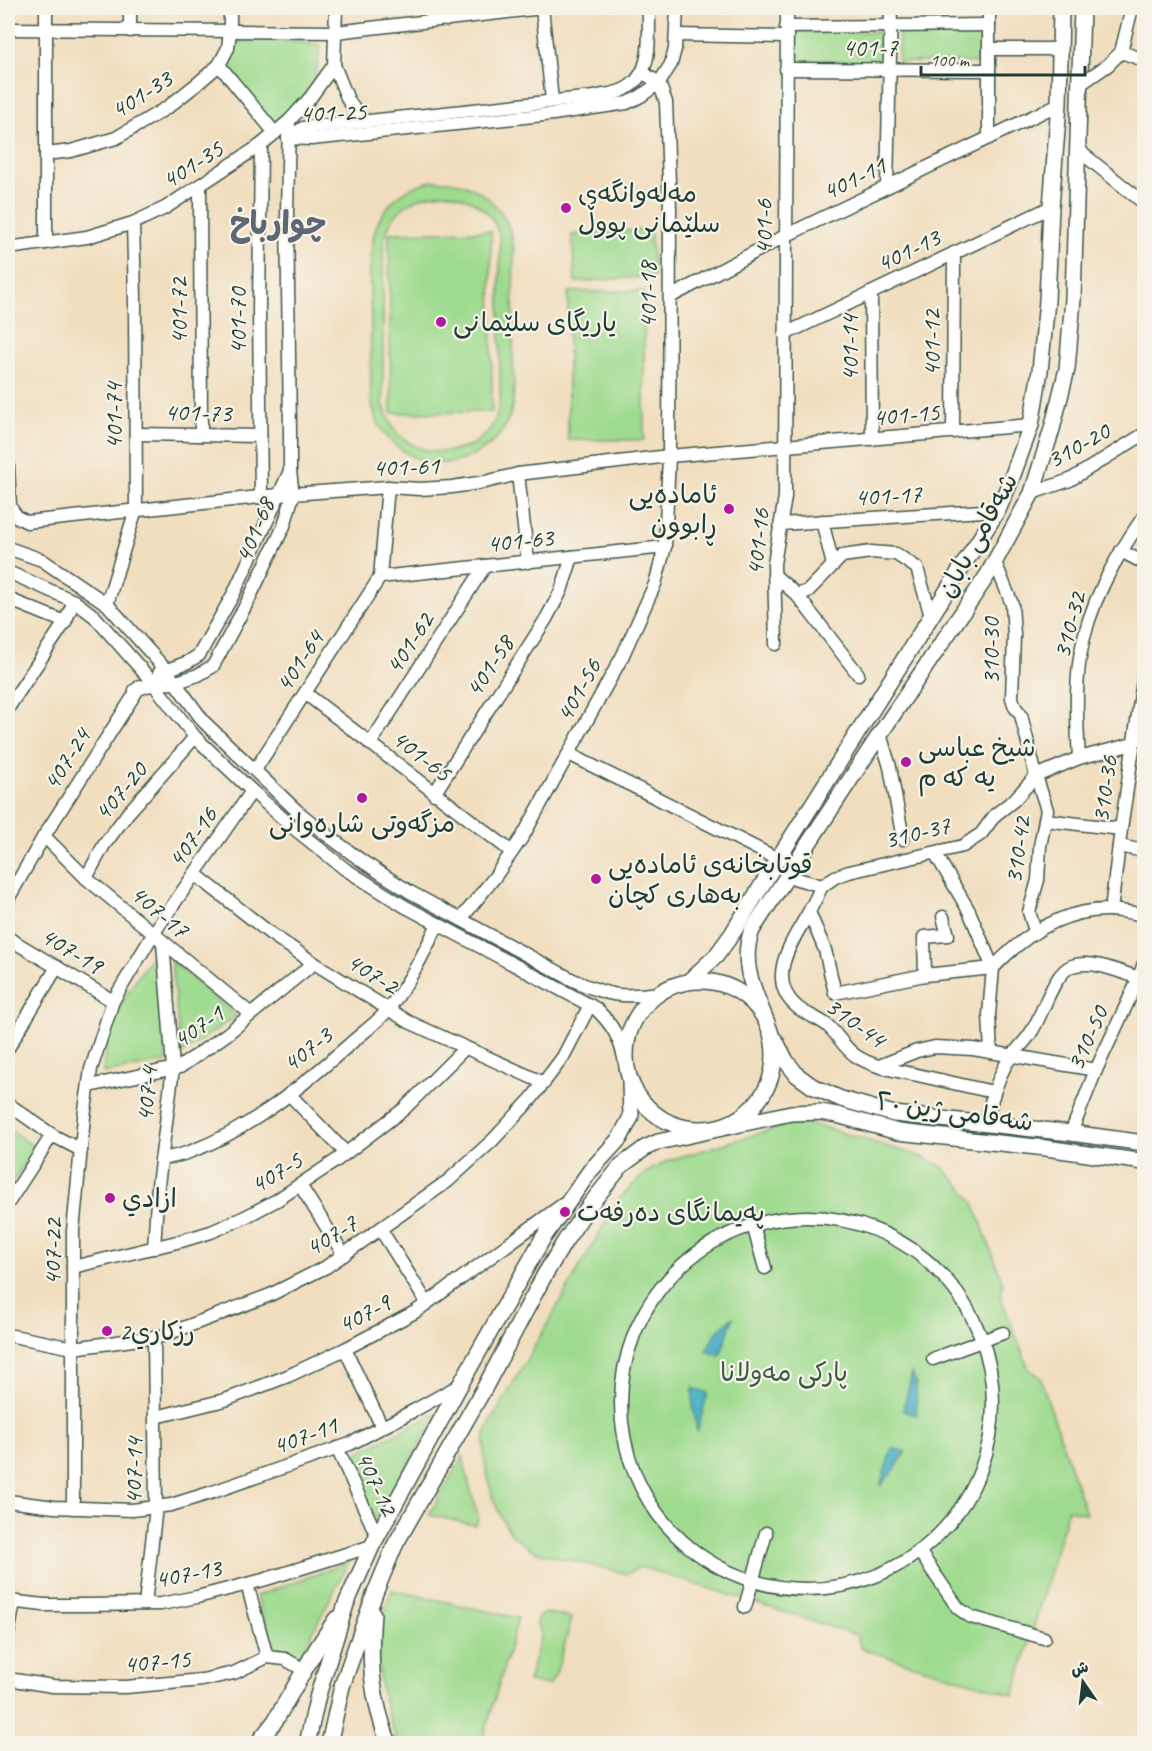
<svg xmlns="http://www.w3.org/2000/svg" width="1152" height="1751" font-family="Caveat,'Playpen Sans Arabic',sans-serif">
	<rect width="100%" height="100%" fill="#f7f3e8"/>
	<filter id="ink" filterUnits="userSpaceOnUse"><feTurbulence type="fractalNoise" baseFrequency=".0167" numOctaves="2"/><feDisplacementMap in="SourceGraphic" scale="12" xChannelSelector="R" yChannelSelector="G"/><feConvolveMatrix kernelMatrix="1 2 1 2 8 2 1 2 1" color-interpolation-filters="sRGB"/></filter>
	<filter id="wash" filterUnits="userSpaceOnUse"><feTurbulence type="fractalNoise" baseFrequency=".008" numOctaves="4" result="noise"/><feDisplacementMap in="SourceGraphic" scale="24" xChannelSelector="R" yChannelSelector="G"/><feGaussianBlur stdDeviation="1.35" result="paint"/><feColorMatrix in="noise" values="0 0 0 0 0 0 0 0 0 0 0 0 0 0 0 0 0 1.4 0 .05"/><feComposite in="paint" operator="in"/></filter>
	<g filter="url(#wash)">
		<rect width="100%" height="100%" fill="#f1debf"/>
		<g fill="#9fdb8f" stroke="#5f8c62" stroke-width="1.5" fill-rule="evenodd">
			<path d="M796,31L885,32L884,63L796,61Z"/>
			<path d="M899,31L982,32V63L898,62Z"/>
			<path d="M272,39L321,45L314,85L275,129L222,65L234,41Z"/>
			<path d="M432,181C476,177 511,209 514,251C513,286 513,321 513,356C513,375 516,397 510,415C500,445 466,466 435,463C412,461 388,444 378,423C374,415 372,405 371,396C370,374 371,350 371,328C371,298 366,246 379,220C390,199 409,185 432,181ZM450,193C473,199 494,212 500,237V398C499,410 497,420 490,429C468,458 421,459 397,433C390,424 386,414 383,403V250C386,212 413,193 450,193Z"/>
			<path d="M650,229L654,276L575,282L572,235Z"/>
			<path d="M491,231L492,412L391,413L389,233Z"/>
			<path d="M644,291V440H568V292Z"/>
			<path d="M157,948L166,1062L103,1073C104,1061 105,1048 108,1035C116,1005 140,974 157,948Z"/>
			<path d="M171,960L236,1016L181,1054Z"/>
			<path d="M803,1123L823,1127L922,1157L941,1166L961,1186L974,1203L1003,1284L1000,1295L1029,1369L1040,1377L1086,1514L1068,1509L1014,1695L862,1649L856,1635L641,1567L627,1574L537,1552C525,1546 516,1540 508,1529C493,1508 478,1453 487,1429L619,1199L644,1174L667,1161L787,1125Z"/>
			<path d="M8,1129L35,1147L8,1189Z"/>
			<path d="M438,1412L376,1522L347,1458Z"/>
			<path d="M463,1456L467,1477L478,1516L477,1523L474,1525L429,1515Z"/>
			<path d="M349,1562L301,1655L275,1649L256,1596Z"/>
			<path d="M392,1590L518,1618L482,1743H398C376,1688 370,1647 392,1590Z"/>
			<path d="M546,1613L572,1618L556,1674L549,1685L528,1682L542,1633L536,1622L539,1615Z"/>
		</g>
		<g fill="#44adc4" stroke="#32757c" stroke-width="1.5">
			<path d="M733,1318L720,1356L706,1351C712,1338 721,1325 733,1318Z"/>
			<path d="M912,1373L916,1384L917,1415L903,1411Z"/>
			<path d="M693,1388L708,1393L697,1432L693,1405Z"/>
			<path d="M892,1448L906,1452L895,1469L880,1486Z"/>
		</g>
	</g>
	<g filter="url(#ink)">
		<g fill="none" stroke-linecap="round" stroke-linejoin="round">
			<defs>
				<g id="minor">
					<path d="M446,8V20"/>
					<path d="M542,8L552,100"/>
					<path d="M989,8V138"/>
					<path d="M786,27L989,25"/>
					<path d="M8,29L336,32L542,8"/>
					<path d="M130,31V8"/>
					<path d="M676,35L787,37"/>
					<path d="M989,49H1060"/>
					<path d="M1121,52L1132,8"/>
					<path d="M219,65L275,133"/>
					<path d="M334,65L348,100L364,121"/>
					<path d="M786,69L989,70"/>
					<path d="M1079,85L1108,65L1121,52L1144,60"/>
					<path d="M288,138L311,139L553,114L627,103L641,96L659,83L671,64L675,49L677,8"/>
					<path d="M288,138L303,128L594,97C606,94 620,94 630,86C654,69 648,33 649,8"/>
					<path d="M1077,143L1083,154L1144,203"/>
					<path d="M46,154L71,151L116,138L168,107L197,84L219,65L228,48L230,31V8"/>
					<path d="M200,186L201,435"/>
					<path d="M887,187L891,8"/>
					<path d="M46,243V8"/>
					<path d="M8,248L87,237L133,223L165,208L261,145L289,121L310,98L334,65L336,8"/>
					<path d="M871,293L872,439"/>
					<path d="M670,297L785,236L1059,104"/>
					<path d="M785,334L1051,207"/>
					<path d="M953,432L954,253"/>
					<path d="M136,434L260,436"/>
					<path d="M8,465L10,507L17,517L27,522L278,495L388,487L420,489L452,487L485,482L518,474L669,456L1031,425"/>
					<path d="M518,474L528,562"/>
					<path d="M1032,493L1070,480L1144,434"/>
					<path d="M261,497L259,308L261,145"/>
					<path d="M822,521L833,565"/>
					<path d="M781,524L998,510"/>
					<path d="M8,548L42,560L107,604L166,670L204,722L297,811L327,835L362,861L410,892L573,980C608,996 621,998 659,993"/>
					<path d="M1121,551L1144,563"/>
					<path d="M995,562L1012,604L1014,635L1012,698L1015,707L1021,715L1036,776L1047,810L1040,846L1038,880L1029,912L1035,931"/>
					<path d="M8,572L74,601L94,616L148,677L195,737L252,791L296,830L345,869L404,906L595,1008C613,1025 620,1038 625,1062"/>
					<path d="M774,575L797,595L808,591L842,556L871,552L896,554L917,568L931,616"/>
					<path d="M380,577L665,547"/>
					<path d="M797,595L858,674"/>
					<path d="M8,599L65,622"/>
					<path d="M107,604L136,509L135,298L133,223"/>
					<path d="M776,644L774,564L785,497L787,8"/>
					<path d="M159,673L188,662L199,655L234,593L290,471"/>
					<path d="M135,690L153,684L174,683L198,675L213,666L248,601L284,526L293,495L290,471V429L287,213L289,121"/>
					<path d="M305,693L512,852"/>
					<path d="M8,708L65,622L74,601"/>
					<path d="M880,734L890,767L903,839"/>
					<path d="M370,744L485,566"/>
					<path d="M569,754L778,859"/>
					<path d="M1079,758C1077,725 1075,690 1080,657C1088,605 1115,558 1144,516"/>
					<path d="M255,770L380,577L388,487"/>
					<path d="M434,794L546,619L561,591L572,557"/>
					<path d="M1045,820L1121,829"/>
					<path d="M44,836L86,878L251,1014"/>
					<path d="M1119,846L1144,851"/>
					<path d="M935,853L969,911L993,968L989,1015L991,1052"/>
					<path d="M195,874L271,934L314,963L409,1022L544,1083"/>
					<path d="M787,876L822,886L809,912L825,950L835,993L925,975L993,968"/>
					<path d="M86,878L104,845L128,813L195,737"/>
					<path d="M822,886L835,877L849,872L963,846L981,834L995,815L1014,800L1036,776L1079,758L1133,744L1144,730"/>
					<path d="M8,899L44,836L140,686"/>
					<path d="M1111,910L1121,829L1144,674"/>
					<path d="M809,912C793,940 764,979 797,1007C806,1015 819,1018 828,1026C838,1035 844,1048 856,1056C873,1067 893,1070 913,1074C939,1080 966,1086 993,1092"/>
					<path d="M461,919L494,878L523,836L622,657L655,584L665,547L669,456L670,210L666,102L659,83L642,72"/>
					<path d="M8,938L113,1001"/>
					<path d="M993,968C1023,936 1062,910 1107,910C1120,910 1132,913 1144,915"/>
					<path d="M925,975L924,937L948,935L943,917"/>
					<path d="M8,1048L57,967"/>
					<path d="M879,1066L917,1051L935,1047L973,1049L1096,1070"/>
					<path d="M89,1086L180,1067L227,1034L314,963"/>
					<path d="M289,1094L346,1153"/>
					<path d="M8,1104L52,1135L81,1150"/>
					<path d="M985,1124C990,1104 995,1086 1004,1068C1011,1053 1024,1045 1032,1031C1043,1014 1053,973 1072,966C1093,959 1120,972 1139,978"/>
					<path d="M1071,1133L1096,1070L1139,978L1144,963"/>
					<path d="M161,1159C172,1157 183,1155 192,1151C251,1129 303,1085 350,1044C363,1032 380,1021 390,1007C410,981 424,953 438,924"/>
					<path d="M300,1185L344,1255"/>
					<path d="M8,1203L52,1135"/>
					<circle cx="807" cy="1403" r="186"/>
					<path d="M753,1225L765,1268"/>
					<path d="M381,1230L427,1303"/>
					<path d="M154,1248L158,1185L173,1068L163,943"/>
					<path d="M73,1267L181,1241L211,1232L245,1217L277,1200L337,1160L404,1109L465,1048"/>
					<path d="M8,1335L73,1348L162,1336L270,1295L326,1267L448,1181L493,1140L532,1098L563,1057L590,1005"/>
					<path d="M345,1349L382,1427"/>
					<path d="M933,1359L1003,1333"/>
					<path d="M156,1417L225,1400L288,1376L345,1349L415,1312L562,1205"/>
					<path d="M337,1448L377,1536"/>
					<path d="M8,1501L54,1507L132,1510L171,1505L213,1492L350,1444L415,1410L460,1385"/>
					<path d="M73,1508V1231L84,1117L91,1069L113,1001L155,931L252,791"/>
					<path d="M919,1551L958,1608L971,1617L1044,1638"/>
					<path d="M247,1584L267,1657"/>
					<path d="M8,1601L44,1605H85L161,1604L197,1597L263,1580L372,1546"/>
					<path d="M145,1604L156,1507L154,1337"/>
					<path d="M745,1607L766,1533"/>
					<path d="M8,1634L14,1602"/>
					<path d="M8,1679L53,1686L126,1687L202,1680L234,1673L267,1657L285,1659L304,1670"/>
				</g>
				<g id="major">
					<circle cx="700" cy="1055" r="74"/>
					<path d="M688,982L716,956L732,934L778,859L998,510L1011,480L1031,425L1040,371L1047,301L1051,207L1059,104L1061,8"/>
					<path d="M767,1023C755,992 739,964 752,930L880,734L987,576L1032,493L1052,429L1067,369L1073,299L1082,8"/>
					<path d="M775,1040L786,1061L797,1075L812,1086L841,1099L894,1114L1071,1133L1144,1143"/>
					<path d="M373,1614C369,1664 371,1696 389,1744"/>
					<path d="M257,1744L275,1721L317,1648L336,1619"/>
					<path d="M307,1744L318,1695L346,1604L372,1546L460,1385L543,1238L590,1171L620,1138L631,1117L630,1082"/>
					<path d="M329,1744L342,1686L375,1593L395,1545L485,1387L544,1276L565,1241L589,1206L621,1166L645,1148L658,1142L791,1113L820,1112L837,1115L898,1132L1046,1148L1144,1162"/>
				</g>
			</defs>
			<use href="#minor" stroke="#3e5549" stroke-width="15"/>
			<use href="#major" stroke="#3e5549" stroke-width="18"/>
			<use href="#minor" stroke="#fff" stroke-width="12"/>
			<use href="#major" stroke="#fff" stroke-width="15"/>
		</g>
	</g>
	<g fill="#b5179e" stroke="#f7f3e8" stroke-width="2">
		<circle cx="566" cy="208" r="6"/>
		<circle cx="441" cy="322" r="6"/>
		<circle cx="729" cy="509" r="6"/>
		<circle cx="906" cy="762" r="6"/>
		<circle cx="362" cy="798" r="6"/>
		<circle cx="596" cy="879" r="6"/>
		<circle cx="110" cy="1198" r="6"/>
		<circle cx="565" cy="1212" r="6"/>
		<circle cx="107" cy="1331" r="6"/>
	</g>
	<g text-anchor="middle" stroke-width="4.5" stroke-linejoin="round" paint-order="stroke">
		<g font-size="26" fill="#1f3d34" stroke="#f7f3e8">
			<text x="870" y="56">401-7</text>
			<text transform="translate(141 94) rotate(-33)" y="9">401-33</text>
			<text transform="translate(333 112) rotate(-2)" y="9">401-25</text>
			<text transform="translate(192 164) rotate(-33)" y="9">401-35</text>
			<text transform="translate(854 178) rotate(-26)" y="9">401-11</text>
			<text transform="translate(763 227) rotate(-90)" y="9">401-6</text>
			<text transform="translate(908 250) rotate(-26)" y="9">401-13</text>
			<text transform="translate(647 295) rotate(-90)" y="9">401-18</text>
			<text transform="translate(178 311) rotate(-90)" y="9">401-72</text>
			<text transform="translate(237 321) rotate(-90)" y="9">401-70</text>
			<text transform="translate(931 343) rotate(-90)" y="9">401-12</text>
			<text transform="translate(849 348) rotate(-90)" y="9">401-14</text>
			<text transform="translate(198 412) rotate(1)" y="9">401-73</text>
			<text transform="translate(906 414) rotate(-5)" y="9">401-15</text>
			<text transform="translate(113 416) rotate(-90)" y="9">401-74</text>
			<text transform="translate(1078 445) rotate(-29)" y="9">310-20</text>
			<text transform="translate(406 466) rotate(-2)" y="9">401-61</text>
			<text transform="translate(888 495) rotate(-3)" y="9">401-17</text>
			<text transform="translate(254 530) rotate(-68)" y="9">401-68</text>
			<text transform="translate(977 535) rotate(-61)" y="9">شەقامی بابان</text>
			<text transform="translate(520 540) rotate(-6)" y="9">401-63</text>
			<text transform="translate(757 542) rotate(-84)" y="9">401-16</text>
			<text transform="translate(1069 625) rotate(-75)" y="9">310-32</text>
			<text transform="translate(409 643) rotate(-57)" y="9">401-62</text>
			<text transform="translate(990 651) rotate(-90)" y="9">310-30</text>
			<text transform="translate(299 661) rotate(-57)" y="9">401-64</text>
			<text transform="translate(489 666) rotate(-57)" y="9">401-58</text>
			<text transform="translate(578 690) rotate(-61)" y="9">401-56</text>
			<text transform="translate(422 755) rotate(38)" y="9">401-65</text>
			<text transform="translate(66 759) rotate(-58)" y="9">407-24</text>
			<text transform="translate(1104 789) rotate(-82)" y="9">310-36</text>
			<text transform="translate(120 791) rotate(-50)" y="9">407-20</text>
			<text transform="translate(917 832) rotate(-14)" y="9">310-37</text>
			<text transform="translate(192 837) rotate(-55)" y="9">407-16</text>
			<text transform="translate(1017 850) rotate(-82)" y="9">310-42</text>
			<text transform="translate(160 911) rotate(40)" y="9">407-17</text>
			<text transform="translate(72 950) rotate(31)" y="9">407-19</text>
			<text transform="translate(373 973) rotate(32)" y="9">407-2</text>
			<text transform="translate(856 1022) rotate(36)" y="9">310-44</text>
			<text transform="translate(198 1026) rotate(-35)" y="9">407-1</text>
			<text transform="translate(1087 1038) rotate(-66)" y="9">310-50</text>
			<text transform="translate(307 1049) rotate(-39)" y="9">407-3</text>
			<text transform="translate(146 1094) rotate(-85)" y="9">407-4</text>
			<text transform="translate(955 1111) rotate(8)" y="9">شەقامی ژین ٢٠</text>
			<text transform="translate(276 1172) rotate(-32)" y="9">407-5</text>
			<text transform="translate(331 1235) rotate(-32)" y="9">407-7</text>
			<text transform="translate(52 1252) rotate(-89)" y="9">407-22</text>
			<text transform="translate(364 1313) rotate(-28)" y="9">407-9</text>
			<text transform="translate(305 1435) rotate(-20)" y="9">407-11</text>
			<text transform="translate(133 1471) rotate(-89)" y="9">407-14</text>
			<text transform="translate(377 1483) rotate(65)" y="9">407-12</text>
			<text transform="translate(188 1573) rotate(-11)" y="9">407-13</text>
			<text transform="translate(157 1661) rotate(-5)" y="9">407-15</text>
		</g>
		<g font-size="26" fill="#1f3d34" stroke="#f7f3e8" text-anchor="start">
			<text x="578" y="202">مەلەوانگەی<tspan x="578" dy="30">سلێمانی پووڵ</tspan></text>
			<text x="453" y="331">یاریگای سلێمانی</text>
			<text x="717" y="503" text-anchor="end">ئامادەیی<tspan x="717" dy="30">ڕابوون</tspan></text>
			<text x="918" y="756">شیخ عباسی<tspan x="918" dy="30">یه که م</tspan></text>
			<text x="362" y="832" text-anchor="middle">مزگەوتی شارەوانی</text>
			<text x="608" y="873">قوتابخانەی ئامادەیی<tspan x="608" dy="30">بەهاری کچان</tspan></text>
			<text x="122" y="1207">ازادي</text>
			<text x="577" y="1221">پەیمانگای دەرفەت</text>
			<text x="119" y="1340">رزكاري2</text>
		</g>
		<g font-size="26" fill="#395d46" stroke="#f7f3e8">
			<text x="784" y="1381">پارکی مەولانا</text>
		</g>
		<g font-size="32" font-weight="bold" fill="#5e6774" stroke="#f7f3e8">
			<text x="278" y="234">چوارباخ</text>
		</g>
	</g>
	<rect width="1152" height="1751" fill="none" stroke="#f7f3e8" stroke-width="30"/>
	<g transform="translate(1083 1682) rotate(346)" stroke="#f7f3e8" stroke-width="4.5" paint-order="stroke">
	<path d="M0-4.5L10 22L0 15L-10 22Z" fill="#1f3d34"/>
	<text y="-9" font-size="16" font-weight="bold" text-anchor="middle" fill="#1f3d34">ش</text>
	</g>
	<path d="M921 66v9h164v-9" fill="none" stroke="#1f3d34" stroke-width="3"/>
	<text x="930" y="66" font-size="18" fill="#1f3d34" stroke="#f7f3e8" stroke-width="4.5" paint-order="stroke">100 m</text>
</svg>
